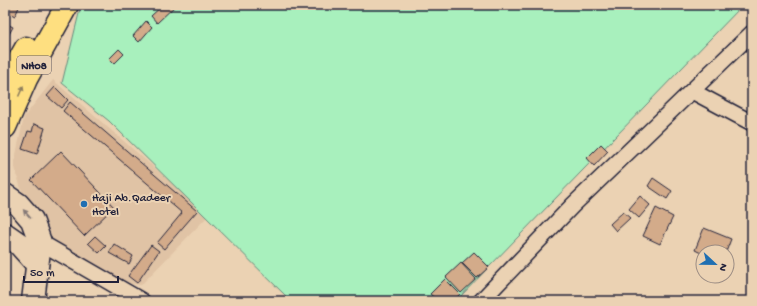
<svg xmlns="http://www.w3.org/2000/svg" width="757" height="306" font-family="'Gochi Hand',sans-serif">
	<rect width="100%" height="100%" fill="#ebd2b3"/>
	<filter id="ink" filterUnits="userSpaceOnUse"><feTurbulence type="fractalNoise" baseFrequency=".025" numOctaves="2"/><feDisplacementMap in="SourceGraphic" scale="8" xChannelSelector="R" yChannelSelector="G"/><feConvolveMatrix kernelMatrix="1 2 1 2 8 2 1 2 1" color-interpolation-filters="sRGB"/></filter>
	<g filter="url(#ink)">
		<path fill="#e0c3a5" d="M53,80L209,215L141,285L116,282L51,246L39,216L28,199L21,189L14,164L24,117Z"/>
		<path fill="#a8f0bd" stroke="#65897c" d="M81,5H743L456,301H291L109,121L62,83Z"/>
		<g fill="#d3ab8a" stroke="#22223b">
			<path d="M5,5H20L15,16L5,11Z"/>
			<path d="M163,5H176L157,23L151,16Z"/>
			<path d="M146,21L152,27L139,42L133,36Z"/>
			<path d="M5,23L13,27L8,36L5,35Z"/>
			<path d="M119,49L124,54L114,64L109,59Z"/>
			<path d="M55,87L68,100L61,108L47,96Z"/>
			<path d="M70,102L197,211L164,249L157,243L182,213L63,111Z"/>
			<path d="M34,124L45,128L37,154L22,149L28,131L32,132Z"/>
			<path d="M601,144L608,151L594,166L587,158Z"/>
			<path d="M61,151L114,207L84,236L31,180Z"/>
			<path d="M653,178L672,191L667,199L648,186Z"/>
			<path d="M640,196L650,205L639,218L629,209Z"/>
			<path d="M656,208L673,217L660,244L643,236Z"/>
			<path d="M623,212L630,218L616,231L610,224Z"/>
			<path d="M704,228L731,239L726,252H703V254L695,250Z"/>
			<path d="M95,236L106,246L99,253L88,243Z"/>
			<path d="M114,244L133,256L129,264L109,253Z"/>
			<path d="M151,245L159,251L137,283L128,276Z"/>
			<path d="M474,252L489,267L477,278L462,263Z"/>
			<path d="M461,263L476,279L461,293L446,277Z"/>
			<path d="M445,279L460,294L453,301H438L430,294Z"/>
		</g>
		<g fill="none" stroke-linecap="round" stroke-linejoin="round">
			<defs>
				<g id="street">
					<path d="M692,91L752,123"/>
					<path d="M40,242L142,301"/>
					<path d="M481,301L573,205L752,33"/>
				</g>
				<g id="secondary">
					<path d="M5,195L18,204L32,220L40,242L33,301"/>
					<path d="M5,234L18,243L37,264"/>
				</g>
				<g id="highway">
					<path d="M5,85L26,48"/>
					<path d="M5,127L26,79L67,5"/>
				</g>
			</defs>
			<use href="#street" stroke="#22223b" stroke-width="18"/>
			<use href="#secondary" stroke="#22223b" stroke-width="25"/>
			<use href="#highway" stroke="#22223b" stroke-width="25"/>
			<use href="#street" stroke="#ebd2b3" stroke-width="15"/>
			<use href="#secondary" stroke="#ebd2b3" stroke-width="22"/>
			<use href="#highway" stroke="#fedf80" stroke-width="22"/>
		</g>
		<defs><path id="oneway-solid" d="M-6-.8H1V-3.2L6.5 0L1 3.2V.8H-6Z"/></defs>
		<use fill="#90805e" href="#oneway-solid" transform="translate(21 91) rotate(-66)"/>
		<use fill="#867a77" href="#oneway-solid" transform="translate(27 214) rotate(-131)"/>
	</g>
	<circle fill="#1f6fb2" stroke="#ebd2b3" stroke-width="1.5" cx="84" cy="204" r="4"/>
	<g text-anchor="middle" stroke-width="4" stroke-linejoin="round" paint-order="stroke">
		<rect fill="#ebd2b3" stroke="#5e575f" stroke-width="1" x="17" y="56" width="34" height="18" rx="3"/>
		<g font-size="11" font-weight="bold" fill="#22223b">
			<text x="34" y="69">NH08</text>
		</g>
		<g font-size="12" fill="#22223b" stroke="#ebd2b3" text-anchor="start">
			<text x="92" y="201">Haji Ab.Qadeer<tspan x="92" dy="14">Hotel</tspan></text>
		</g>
	</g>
	<rect width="757" height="306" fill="none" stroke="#ebd2b3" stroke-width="20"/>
	<rect x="10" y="10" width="737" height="286" fill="none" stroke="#22223b" stroke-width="1.5" filter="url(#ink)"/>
	<g transform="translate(715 264) rotate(112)"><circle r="19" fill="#ebd2b3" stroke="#9b8c83"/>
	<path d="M0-3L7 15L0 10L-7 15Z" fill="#1f6fb2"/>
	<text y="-6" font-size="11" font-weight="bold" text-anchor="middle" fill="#22223b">N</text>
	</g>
	<path d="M24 276v6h94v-6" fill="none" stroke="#22223b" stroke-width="2"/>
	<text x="30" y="276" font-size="12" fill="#22223b" stroke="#ebd2b3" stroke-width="3" paint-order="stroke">50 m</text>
</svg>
